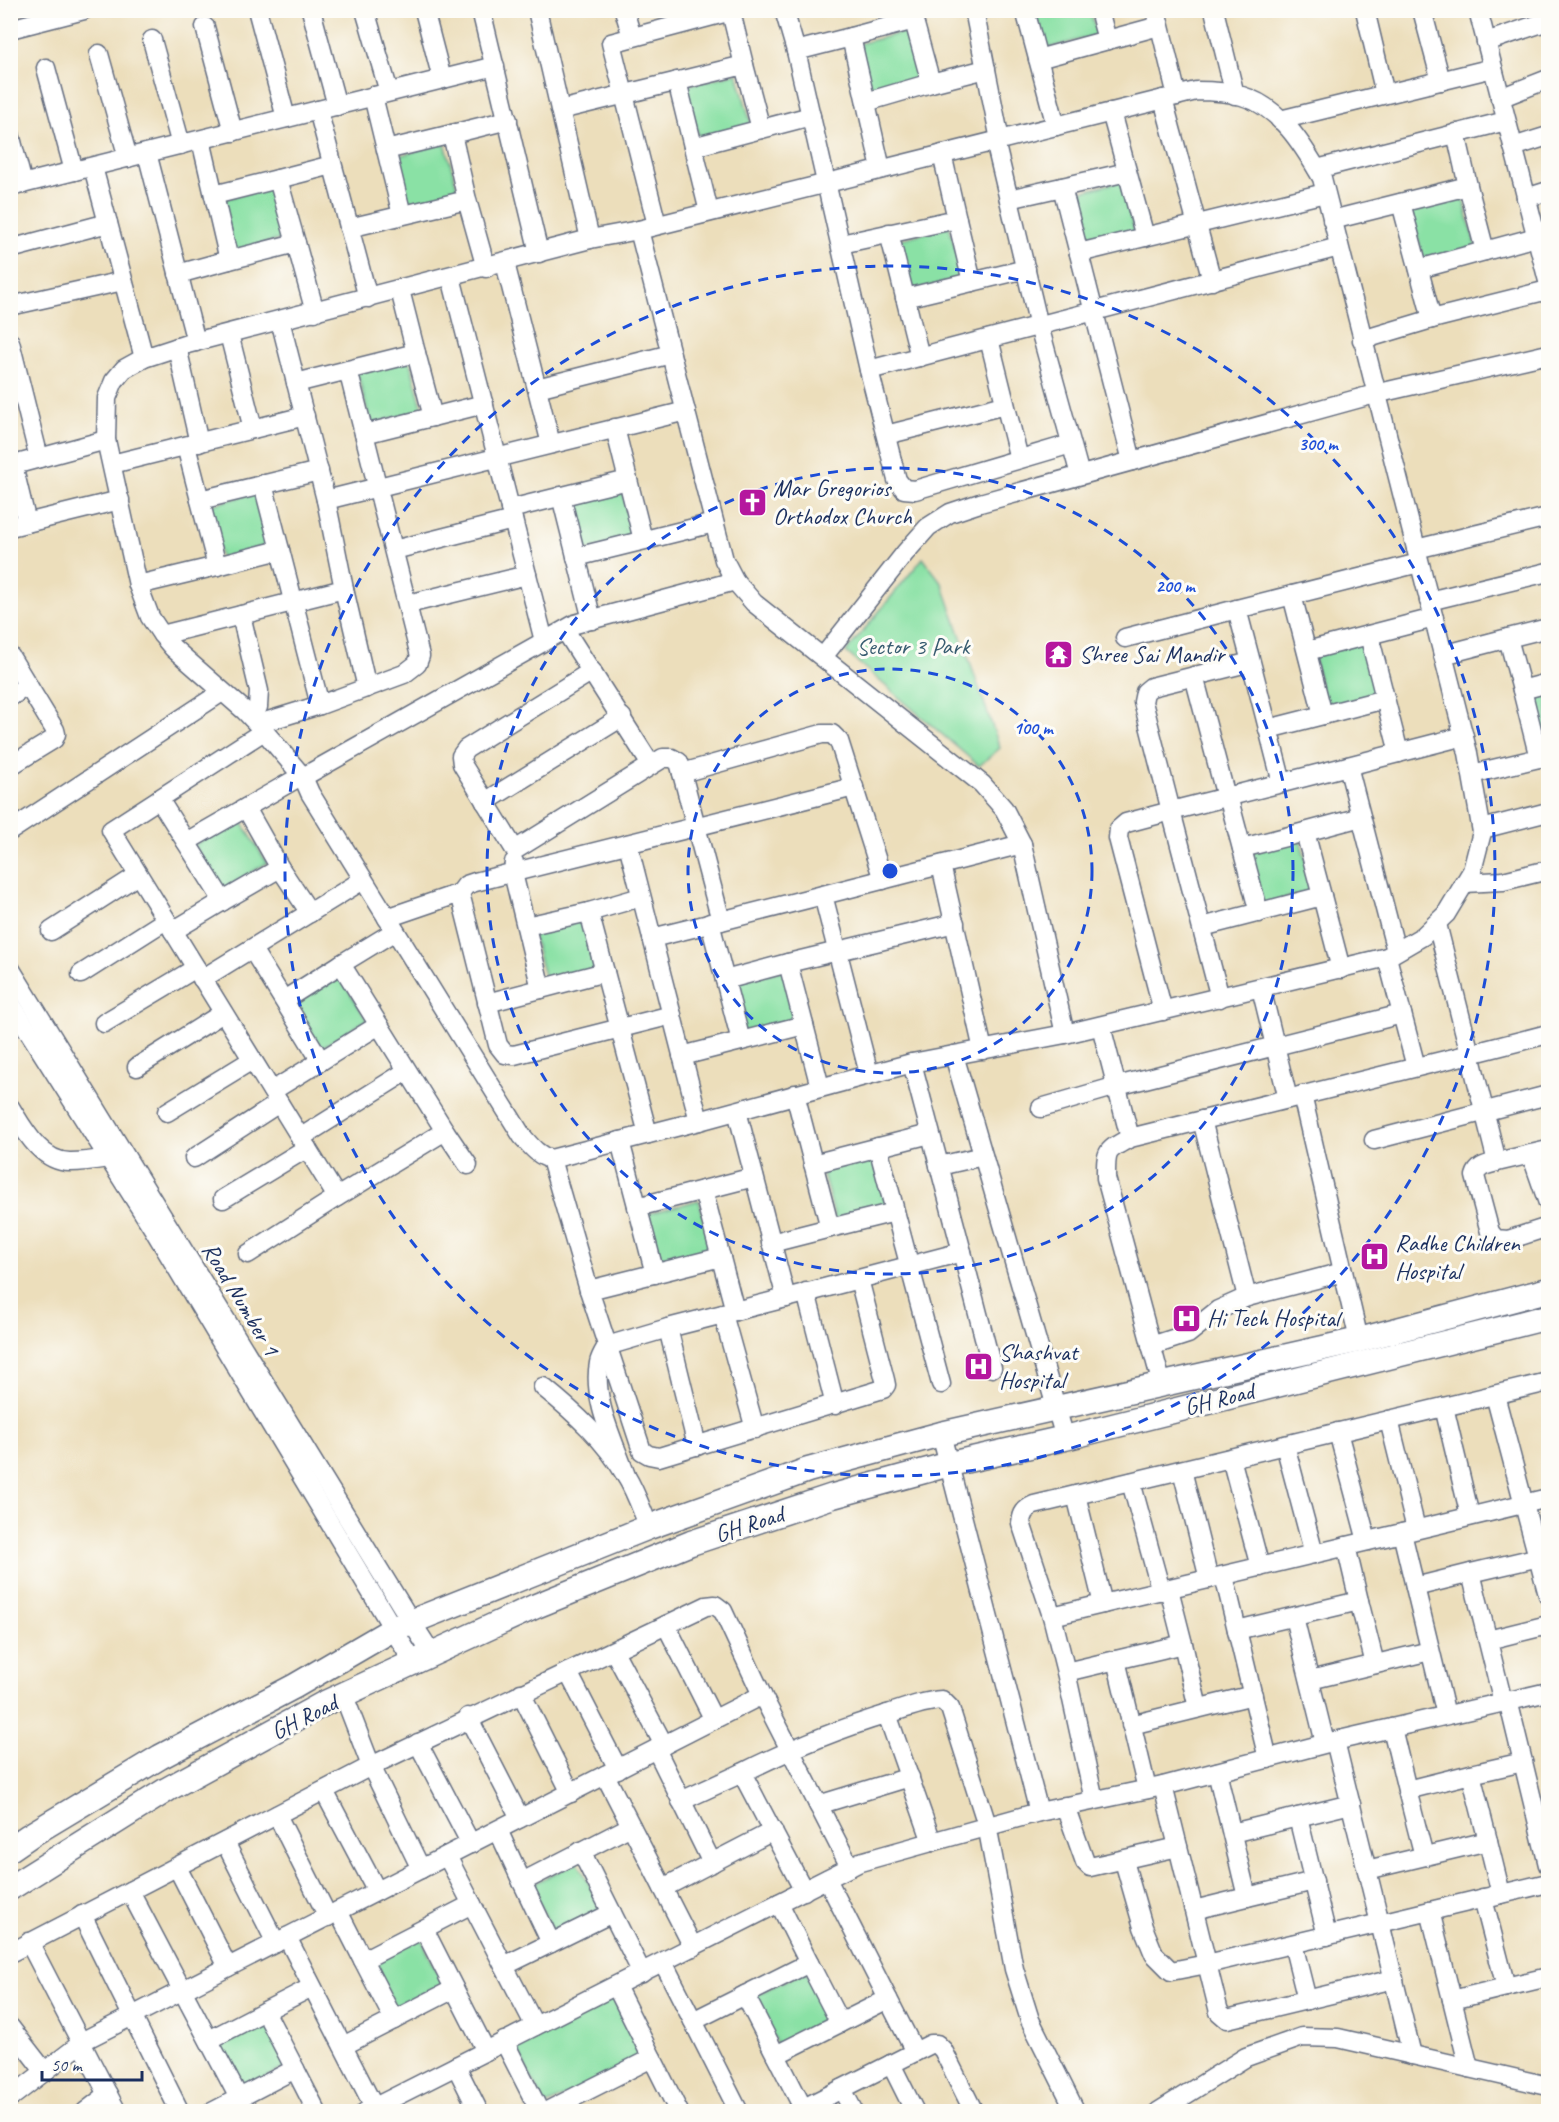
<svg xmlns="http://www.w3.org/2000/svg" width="1559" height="2122" font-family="Caveat,sans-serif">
	<rect width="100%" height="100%" fill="#fdfcf7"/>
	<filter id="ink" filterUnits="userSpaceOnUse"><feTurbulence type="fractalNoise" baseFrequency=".0167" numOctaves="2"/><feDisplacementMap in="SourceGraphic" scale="12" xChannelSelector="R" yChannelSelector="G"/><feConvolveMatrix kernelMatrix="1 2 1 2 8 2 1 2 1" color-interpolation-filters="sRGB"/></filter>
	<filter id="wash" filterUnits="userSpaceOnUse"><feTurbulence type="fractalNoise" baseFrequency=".008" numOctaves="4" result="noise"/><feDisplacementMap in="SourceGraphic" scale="24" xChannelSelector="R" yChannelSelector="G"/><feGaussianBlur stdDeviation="1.35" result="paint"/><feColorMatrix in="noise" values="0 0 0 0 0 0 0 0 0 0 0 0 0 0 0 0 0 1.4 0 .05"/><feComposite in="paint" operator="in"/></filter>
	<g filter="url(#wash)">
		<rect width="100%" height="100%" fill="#ecdebb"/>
		<g fill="#8ae1a5" stroke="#528882" stroke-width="1.5">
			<path d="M1035,11H1090L1097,35L1045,49Z"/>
			<path d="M909,31L923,82L871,96L858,44Z"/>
			<path d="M737,73L751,124L699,138L685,86Z"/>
			<path d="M445,143L459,195L408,208L394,157Z"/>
			<path d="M1121,181L1135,233L1083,246L1070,195Z"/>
			<path d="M272,186L286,238L234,251L220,200Z"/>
			<path d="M1462,195L1476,247L1424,260L1410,209Z"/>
			<path d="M949,226L963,278L911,291L898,240Z"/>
			<path d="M409,359L423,410L371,424L357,372Z"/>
			<path d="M621,486L634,538L583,551L569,500Z"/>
			<path d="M259,492L272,544L221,558L207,506Z"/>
			<path d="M923,558L942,583L1000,748L979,766L846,652Z"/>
			<path d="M1364,642L1378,694L1326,707L1313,656Z"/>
			<path d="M1548,692V747L1543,749L1529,697Z"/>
			<path d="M239,817L267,863L222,890L194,845Z"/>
			<path d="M1300,839L1314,891L1263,904L1249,853Z"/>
			<path d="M584,918L597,970L546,983L532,932Z"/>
			<path d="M783,970L797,1021L745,1035L731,983Z"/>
			<path d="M339,975L367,1020L321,1048L293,1003Z"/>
			<path d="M874,1156L887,1208L836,1222L822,1170Z"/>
			<path d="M699,1200L713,1252L661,1265L647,1214Z"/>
			<path d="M578,1862L602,1910L554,1933L530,1885Z"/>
			<path d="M420,1936L443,1984L395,2007L372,1959Z"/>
			<path d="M805,1971L831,2023L779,2048L753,1996Z"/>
			<path d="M613,1997L643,2058L545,2106L515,2045Z"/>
			<path d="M264,2019L287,2067L239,2090L216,2042Z"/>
		</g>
	</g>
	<g filter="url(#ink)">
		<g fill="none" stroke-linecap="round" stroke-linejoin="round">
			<defs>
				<g id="minor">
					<path d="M311,10L337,106"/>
					<path d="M365,10L389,92"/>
					<path d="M424,10L442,79"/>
					<path d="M481,10L539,253"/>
					<path d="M537,10L590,239L639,230L1196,91C1212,91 1228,92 1242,96C1280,107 1303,145 1322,178L1468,753L1482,832L1472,871L1446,914L1423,936L1387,957L1065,1034L954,1055L1065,1438"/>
					<path d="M624,10L632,37"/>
					<path d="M784,10L796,51L851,37L881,169"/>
					<path d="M911,10L931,83L986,69"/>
					<path d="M974,10L1000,140"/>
					<path d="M1025,10L1056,126"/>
					<path d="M1099,10L1107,40"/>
					<path d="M1156,10L1177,96"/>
					<path d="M1214,10L1235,95"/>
					<path d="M1365,10L1385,94"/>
					<path d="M1422,10L1441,81"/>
					<path d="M1478,10L1548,281"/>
					<path d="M258,13L286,118"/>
					<path d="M205,27L233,132"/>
					<path d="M10,29L84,10"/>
					<path d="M851,37L914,20"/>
					<path d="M152,40L181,145"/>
					<path d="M1486,42L1548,21"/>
					<path d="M796,51L869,370L1339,247"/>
					<path d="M99,54L128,158"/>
					<path d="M1038,59L1159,26"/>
					<path d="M744,65L761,129"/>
					<path d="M46,68L74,171"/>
					<path d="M677,81L709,212"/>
					<path d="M373,96L402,215"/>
					<path d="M1500,98L1548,79"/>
					<path d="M1163,99L1212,281"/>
					<path d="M866,102L931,83"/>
					<path d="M318,110L368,298"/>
					<path d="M560,110L744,65L731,12"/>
					<path d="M1111,112L1145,237"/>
					<path d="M1280,120L1493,68"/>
					<path d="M10,134L23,184"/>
					<path d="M995,141L1039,326L1080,475"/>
					<path d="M693,147L811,116"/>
					<path d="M1513,147L1548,136"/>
					<path d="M386,150L452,134"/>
					<path d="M147,153L196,342"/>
					<path d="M93,167L144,358"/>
					<path d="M1317,169L1506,121"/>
					<path d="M1468,186L1485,251"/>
					<path d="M10,187L495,66"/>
					<path d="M1062,187L1127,172"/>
					<path d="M214,195L278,179"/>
					<path d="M1526,198L1548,191"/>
					<path d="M1009,199L1062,187L1132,461"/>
					<path d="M467,200L486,268"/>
					<path d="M1401,203L1432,319"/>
					<path d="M957,219L972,282"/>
					<path d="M1332,220L1468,186L1456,133"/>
					<path d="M657,225L611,43L735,10"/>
					<path d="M349,228L467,200L452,134L508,120"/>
					<path d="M639,230L724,560L735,581L754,603L982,784L1004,809L1022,844L1065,1034"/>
					<path d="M889,233L920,357"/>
					<path d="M590,239L187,344L144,358L124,369L114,381L107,398L106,440L138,585L150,617L162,635L173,648L245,711L264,731L303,777L310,793L522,1136C530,1145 538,1156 551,1159L699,1121L912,1063L954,1055"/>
					<path d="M296,243L278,179L332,165"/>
					<path d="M841,244L957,219L942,154"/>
					<path d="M10,249L108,223"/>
					<path d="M1079,253L1325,193"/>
					<path d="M229,260L296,243L315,312"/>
					<path d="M505,263L551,444"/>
					<path d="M1419,269L1536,237"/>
					<path d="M178,274L229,260L201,140"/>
					<path d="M451,277L544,641"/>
					<path d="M905,298L1026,269"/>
					<path d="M10,306L123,281"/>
					<path d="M229,334L253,429"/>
					<path d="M989,339L1019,459"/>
					<path d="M1362,340L1432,319L1548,290"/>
					<path d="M10,342L39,458"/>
					<path d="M177,347L199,443"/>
					<path d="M416,353L433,417"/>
					<path d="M869,370L897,480L904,489L915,490L1071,444"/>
					<path d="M296,383L416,353L400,290"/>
					<path d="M537,388L671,354"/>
					<path d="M364,434L484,404"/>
					<path d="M886,435L1005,405"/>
					<path d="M112,464L305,416"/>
					<path d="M13,465L27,523"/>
					<path d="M10,466L106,440"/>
					<path d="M628,480L643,540"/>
					<path d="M263,484L320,705"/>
					<path d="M561,496L592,620"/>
					<path d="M200,500L319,471"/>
					<path d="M326,500L686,411"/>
					<path d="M510,509L628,480L615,428"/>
					<path d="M10,527L120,500"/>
					<path d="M1416,549L1548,517"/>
					<path d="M394,550L513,520"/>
					<path d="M576,557L714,523"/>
					<path d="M217,566L280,550"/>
					<path d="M138,585L217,566L186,446"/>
					<path d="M344,589L367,688"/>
					<path d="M1429,601L1548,572"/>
					<path d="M408,604L527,575"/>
					<path d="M241,615L259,691L258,707L252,718"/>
					<path d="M565,630L651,765"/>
					<path d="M162,635L344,589L326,500L280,320"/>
					<path d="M1369,635L1399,753"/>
					<path d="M1125,638L1237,609"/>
					<path d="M1508,638L1548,628"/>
					<path d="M1307,651L1434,618"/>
					<path d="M1443,655L1508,638L1522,690L1548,683"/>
					<path d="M10,656L55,730L56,734L54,739L10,766"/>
					<path d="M823,657L905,553L928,527L950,513L980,503L1375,394L1548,354"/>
					<path d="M1251,662L1282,783L1171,811L1143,702L1145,692L1151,687L1251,662L1237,609L1419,563"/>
					<path d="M592,671L466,749L461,756L462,764L515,850L663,758H672L679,762L721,921L652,938"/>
					<path d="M1194,676L1226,797"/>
					<path d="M1522,690L1539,758L1548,755"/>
					<path d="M10,697L28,685"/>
					<path d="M1323,715L1385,699"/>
					<path d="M258,724L320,705L404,674L417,664L420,656L348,370"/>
					<path d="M1268,729L1323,715L1292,595"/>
					<path d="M264,731L111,830L337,1197L445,1131L341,964L395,931"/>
					<path d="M1348,766L1396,951"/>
					<path d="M682,773L822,734H832L839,741L883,880"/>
					<path d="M1472,774L1539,758"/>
					<path d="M303,777L575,624L735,581"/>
					<path d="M1282,783L1464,736"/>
					<path d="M1228,796L1259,913"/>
					<path d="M159,799L223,901L173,931"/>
					<path d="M485,802L622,717"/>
					<path d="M246,808L280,868"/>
					<path d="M1482,829L1548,812"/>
					<path d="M10,831L222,692"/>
					<path d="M186,842L301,776"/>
					<path d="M628,844L699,1121"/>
					<path d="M1242,848L1305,832"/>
					<path d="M514,862L513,873L541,989"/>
					<path d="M941,865L983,1050"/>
					<path d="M1464,883L1503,881L1548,870"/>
					<path d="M1322,896L1341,969"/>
					<path d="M641,897L589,912L648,1134"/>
					<path d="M223,901L280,868L310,913"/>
					<path d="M387,918L460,893"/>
					<path d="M721,921L823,895"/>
					<path d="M1437,924L1470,1054L1548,1034"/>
					<path d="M526,926L589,912"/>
					<path d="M1202,927L1322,896L1305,832L1361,817"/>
					<path d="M51,931L138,875"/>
					<path d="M252,949L321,1061"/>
					<path d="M1387,957L1416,1067"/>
					<path d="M10,968L412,1623L432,1654"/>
					<path d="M81,974L166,920"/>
					<path d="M202,979L363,880"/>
					<path d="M725,980L788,963"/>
					<path d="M1261,988L1288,1099"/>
					<path d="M284,1000L341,964"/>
					<path d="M10,1002L154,1230L413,1662"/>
					<path d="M487,1003L605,972"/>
					<path d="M1163,1011L1118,838L1119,829L1126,823L1171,811L1220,998"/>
					<path d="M672,1015L514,1055L505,1054L498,1045L460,893L466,885L475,882L854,787"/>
					<path d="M104,1023L196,968"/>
					<path d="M1101,1026L1130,1138L1470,1054L1497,1162L1548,1150"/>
					<path d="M741,1041L804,1025"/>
					<path d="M682,1056L741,1041L710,923"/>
					<path d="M137,1067L223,1013"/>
					<path d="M869,1074L823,895L1022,844"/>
					<path d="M820,1087L788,963L955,923"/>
					<path d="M272,1091L379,1025"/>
					<path d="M1302,1095L1359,1340"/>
					<path d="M10,1107C23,1128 41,1163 71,1162C83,1162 96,1160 108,1158"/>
					<path d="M1041,1108L1117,1086L1402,1014"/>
					<path d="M737,1111L786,1298L962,1252L912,1063"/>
					<path d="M167,1112L252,1060"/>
					<path d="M1202,1120L1247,1297L1343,1272"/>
					<path d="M445,1131L468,1165"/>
					<path d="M300,1138L407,1071"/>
					<path d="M1130,1138C1105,1151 1106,1151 1106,1178L1162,1385"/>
					<path d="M1374,1140L1548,1095"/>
					<path d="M620,1141L655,1274"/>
					<path d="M878,1147L941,1384"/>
					<path d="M1531,1154L1548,1203"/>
					<path d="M194,1158L279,1103"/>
					<path d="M551,1159L589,1290L642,1451L649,1455L659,1457L883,1389L886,1385L885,1380L859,1279"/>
					<path d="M1497,1162C1488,1165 1478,1165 1475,1176L1490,1232L1496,1239L1508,1240L1548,1227"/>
					<path d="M813,1164L930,1134"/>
					<path d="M939,1166L983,1156"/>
					<path d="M703,1190L735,1311"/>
					<path d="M223,1199L307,1148"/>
					<path d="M637,1207L754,1177"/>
					<path d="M830,1228L895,1212"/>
					<path d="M771,1243L830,1228L795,1094"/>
					<path d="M962,1252L992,1368"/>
					<path d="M248,1254L337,1197"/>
					<path d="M589,1290L721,1257"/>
					<path d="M806,1292L835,1405"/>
					<path d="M723,1314L755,1429"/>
					<path d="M668,1328L697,1446"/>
					<path d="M1151,1346L1188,1334L1218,1310L1247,1297"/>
					<path d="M543,1387C574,1412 606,1441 626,1476C636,1492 642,1511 649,1527"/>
					<path d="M1495,1395L1548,1595"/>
					<path d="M1444,1407L1470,1516"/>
					<path d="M1389,1420L1416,1529"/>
					<path d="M1338,1432L1367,1541"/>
					<path d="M1285,1445L1314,1554"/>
					<path d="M1231,1458L1260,1567"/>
					<path d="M1182,1470L1209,1579"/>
					<path d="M626,1476C614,1441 592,1400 599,1363C600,1357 604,1351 607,1346L668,1328L786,1298"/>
					<path d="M1131,1482L1161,1591"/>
					<path d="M1076,1495L1103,1604"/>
					<path d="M1402,1533L1052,1616L1021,1523C1022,1513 1025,1509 1034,1505L1548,1382"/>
					<path d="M1471,1573L1539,1557"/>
					<path d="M1224,1576L1268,1759"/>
					<path d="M1415,1587L1471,1573L1503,1702"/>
					<path d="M1359,1601L1375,1664"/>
					<path d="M1052,1616L1066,1672L1094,1800"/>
					<path d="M1294,1617L1325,1743"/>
					<path d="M666,1625L714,1720"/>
					<path d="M1237,1630L1359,1601L1346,1546"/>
					<path d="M1488,1640L1548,1625"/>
					<path d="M1183,1644L1198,1708"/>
					<path d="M614,1651L664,1745"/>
					<path d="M1116,1660L1147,1789"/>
					<path d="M568,1672L618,1769"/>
					<path d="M1066,1672L1183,1644L1169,1589"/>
					<path d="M1310,1680L1430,1651"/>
					<path d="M521,1693L571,1793"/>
					<path d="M344,1696L371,1766L421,1869"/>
					<path d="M1508,1700L1548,1865"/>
					<path d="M887,1714L932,1842"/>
					<path d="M1446,1715L1402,1533L1548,1498"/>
					<path d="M468,1717L520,1818"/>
					<path d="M1131,1725L1253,1695"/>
					<path d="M1335,1741L1380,1923L1430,1911L1469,2068"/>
					<path d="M418,1743L471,1844"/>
					<path d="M656,1749L712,1863"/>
					<path d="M1471,1774L1523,1762"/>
					<path d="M605,1775L693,1947"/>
					<path d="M1163,1786L1219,2012L1227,2019L1394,1979"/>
					<path d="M1407,1790L1424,1856"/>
					<path d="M324,1791L377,1891"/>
					<path d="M681,1801L742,1773"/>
					<path d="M818,1805L910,1777"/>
					<path d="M1065,1806L1085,1862L1090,1867L1178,1847"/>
					<path d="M1039,1812L1163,1786L1335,1741L1548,1692"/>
					<path d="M277,1815L328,1917"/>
					<path d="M1298,1817L1327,1936"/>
					<path d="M498,1830L522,1882L631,1826"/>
					<path d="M1232,1833L1351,1804"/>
					<path d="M1488,1841L1501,1894"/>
					<path d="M225,1842L276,1943"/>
					<path d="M581,1851L642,1973"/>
					<path d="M447,1856L535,2026"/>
					<path d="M1124,1861L1143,1927L1154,1954L1171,1971L1207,1964L1380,1923L1412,2055"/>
					<path d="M177,1867L228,1967"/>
					<path d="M1367,1870L1488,1841L1471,1774L1407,1790L1392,1728"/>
					<path d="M522,1882L551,1943L612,1913"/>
					<path d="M663,1888L773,1831"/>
					<path d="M130,1891L239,2098L212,2112"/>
					<path d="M804,1891L742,1773C790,1749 838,1729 888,1714C906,1708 924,1701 942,1700L950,1708L987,1825L1014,1969L1030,2020L1076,2112"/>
					<path d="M1247,1897L1314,1881"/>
					<path d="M1483,1898L1506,1987"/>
					<path d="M779,1903L809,1963L745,1995L803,2108"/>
					<path d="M1194,1910L1247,1897L1217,1772"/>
					<path d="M338,1911L363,1960L472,1904"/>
					<path d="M1430,1911L1548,1883"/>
					<path d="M82,1915L180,2112"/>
					<path d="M424,1929L486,2051"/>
					<path d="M287,1937L374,2107"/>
					<path d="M29,1942L117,2112"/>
					<path d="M1293,1944L1307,2000"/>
					<path d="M10,1953L371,1766L706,1606L715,1605L723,1611L762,1695"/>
					<path d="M363,1960L394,2020"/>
					<path d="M663,1962L693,2021L745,1995"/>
					<path d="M809,1963L840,2023L888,1999L827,1879"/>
					<path d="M504,1966L551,1943"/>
					<path d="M616,1986L679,2112"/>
					<path d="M888,1999L915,2052"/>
					<path d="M1452,2000L1548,1977"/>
					<path d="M693,2021L739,2112"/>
					<path d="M10,2027L45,2072"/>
					<path d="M209,2040L265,2011"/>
					<path d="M504,2041L540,2112"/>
					<path d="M343,2046L454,1989"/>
					<path d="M776,2055L840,2023"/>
					<path d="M891,2064L915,2112"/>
					<path d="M456,2066L479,2112"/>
					<path d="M295,2069L265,2011L312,1987"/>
					<path d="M842,2089L854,2112"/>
					<path d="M10,2098L87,2039L762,1695L850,1867"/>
					<path d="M239,2098L295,2069L317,2112"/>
					<path d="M85,2112L108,2094"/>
					<path d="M365,2112L860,1862L1039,1812L941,1434"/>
					<path d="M545,2112L652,2058"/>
					<path d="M796,2112L931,2044H937L943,2050L974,2112"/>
					<path d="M1158,2112L1246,2057L1302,2037L1338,2038L1548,2086"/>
				</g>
				<g id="major">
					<path d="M10,1849L29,1836L160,1757L295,1686L393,1629L649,1527L808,1470L941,1434L1359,1340L1548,1290"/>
					<path d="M10,1888L168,1789L323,1704L536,1606L691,1543L833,1496L950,1464L1065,1438L1548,1317"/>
				</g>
			</defs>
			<use href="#minor" stroke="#646c7f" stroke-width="21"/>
			<use href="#major" stroke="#646c7f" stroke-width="27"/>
			<use href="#minor" stroke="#fff" stroke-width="18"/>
			<use href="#major" stroke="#fff" stroke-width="24"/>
		</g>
	</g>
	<g fill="none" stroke="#1d4ed8" stroke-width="3" stroke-dasharray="10 8">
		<circle cx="890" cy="871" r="202"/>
		<circle cx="890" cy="871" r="403"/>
		<circle cx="890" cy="871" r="605"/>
	</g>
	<defs>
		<symbol id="church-square" viewBox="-11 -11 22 22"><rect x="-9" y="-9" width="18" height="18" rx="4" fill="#b5179e" stroke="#fdfcf7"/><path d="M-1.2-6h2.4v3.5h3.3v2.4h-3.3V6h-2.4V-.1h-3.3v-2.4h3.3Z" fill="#fff"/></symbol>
		<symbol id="temple-square" viewBox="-11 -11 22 22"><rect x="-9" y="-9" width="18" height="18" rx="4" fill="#b5179e" stroke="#fdfcf7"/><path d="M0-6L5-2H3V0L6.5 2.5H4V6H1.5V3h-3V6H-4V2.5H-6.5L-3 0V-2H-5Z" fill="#fff"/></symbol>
		<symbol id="hospital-square" viewBox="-11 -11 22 22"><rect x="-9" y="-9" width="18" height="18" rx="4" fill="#b5179e" stroke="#fdfcf7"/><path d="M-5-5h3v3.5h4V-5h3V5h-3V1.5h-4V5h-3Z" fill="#fff"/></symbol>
	</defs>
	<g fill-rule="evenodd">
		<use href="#church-square" x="736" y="486" width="33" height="33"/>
		<use href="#temple-square" x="1042" y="638" width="33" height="33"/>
		<use href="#hospital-square" x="1358" y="1240" width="33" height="33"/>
		<use href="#hospital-square" x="1170" y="1302" width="33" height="33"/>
		<use href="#hospital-square" x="962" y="1350" width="33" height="33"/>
	</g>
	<g text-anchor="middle" stroke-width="6" stroke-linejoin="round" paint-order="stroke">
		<g font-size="24" fill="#1b2f5e" stroke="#fdfcf7" text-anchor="start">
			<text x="773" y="496">Mar Gregorios<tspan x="773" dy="28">Orthodox Church</tspan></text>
			<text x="1079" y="662">Shree Sai Mandir</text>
			<text x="1395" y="1251">Radhe Children<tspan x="1395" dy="28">Hospital</tspan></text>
			<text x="1207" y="1326">Hi Tech Hospital</text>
			<text x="999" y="1360">Shashvat<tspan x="999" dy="28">Hospital</tspan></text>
		</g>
		<g font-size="24" fill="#375c70" stroke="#fdfcf7">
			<text x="913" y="654">Sector 3 Park</text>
		</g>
		<g font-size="24" fill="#1b2f5e" stroke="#fdfcf7">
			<text transform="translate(241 1299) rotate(59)" y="8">Road Number 1</text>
			<text transform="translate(1219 1399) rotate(-14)" y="8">GH Road</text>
			<text transform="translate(749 1524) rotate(-18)" y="8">GH Road</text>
			<text transform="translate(304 1717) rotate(-27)" y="8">GH Road</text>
		</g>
	</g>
	<circle cx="890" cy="871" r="9" fill="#1d4ed8" stroke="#fdfcf7" stroke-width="3"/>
	<g font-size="18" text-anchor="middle" font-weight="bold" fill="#1d4ed8" stroke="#fdfcf7" stroke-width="6" stroke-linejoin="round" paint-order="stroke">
		<text x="1318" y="450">300 m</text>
		<text x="1175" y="592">200 m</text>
		<text x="1033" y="734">100 m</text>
	</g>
	<rect width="1559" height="2122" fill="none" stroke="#fdfcf7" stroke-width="36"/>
	<path d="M42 2071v9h100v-9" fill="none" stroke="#1b2f5e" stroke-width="3"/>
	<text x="51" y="2071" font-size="18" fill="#1b2f5e" stroke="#fdfcf7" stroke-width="4.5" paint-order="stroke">50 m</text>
</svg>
